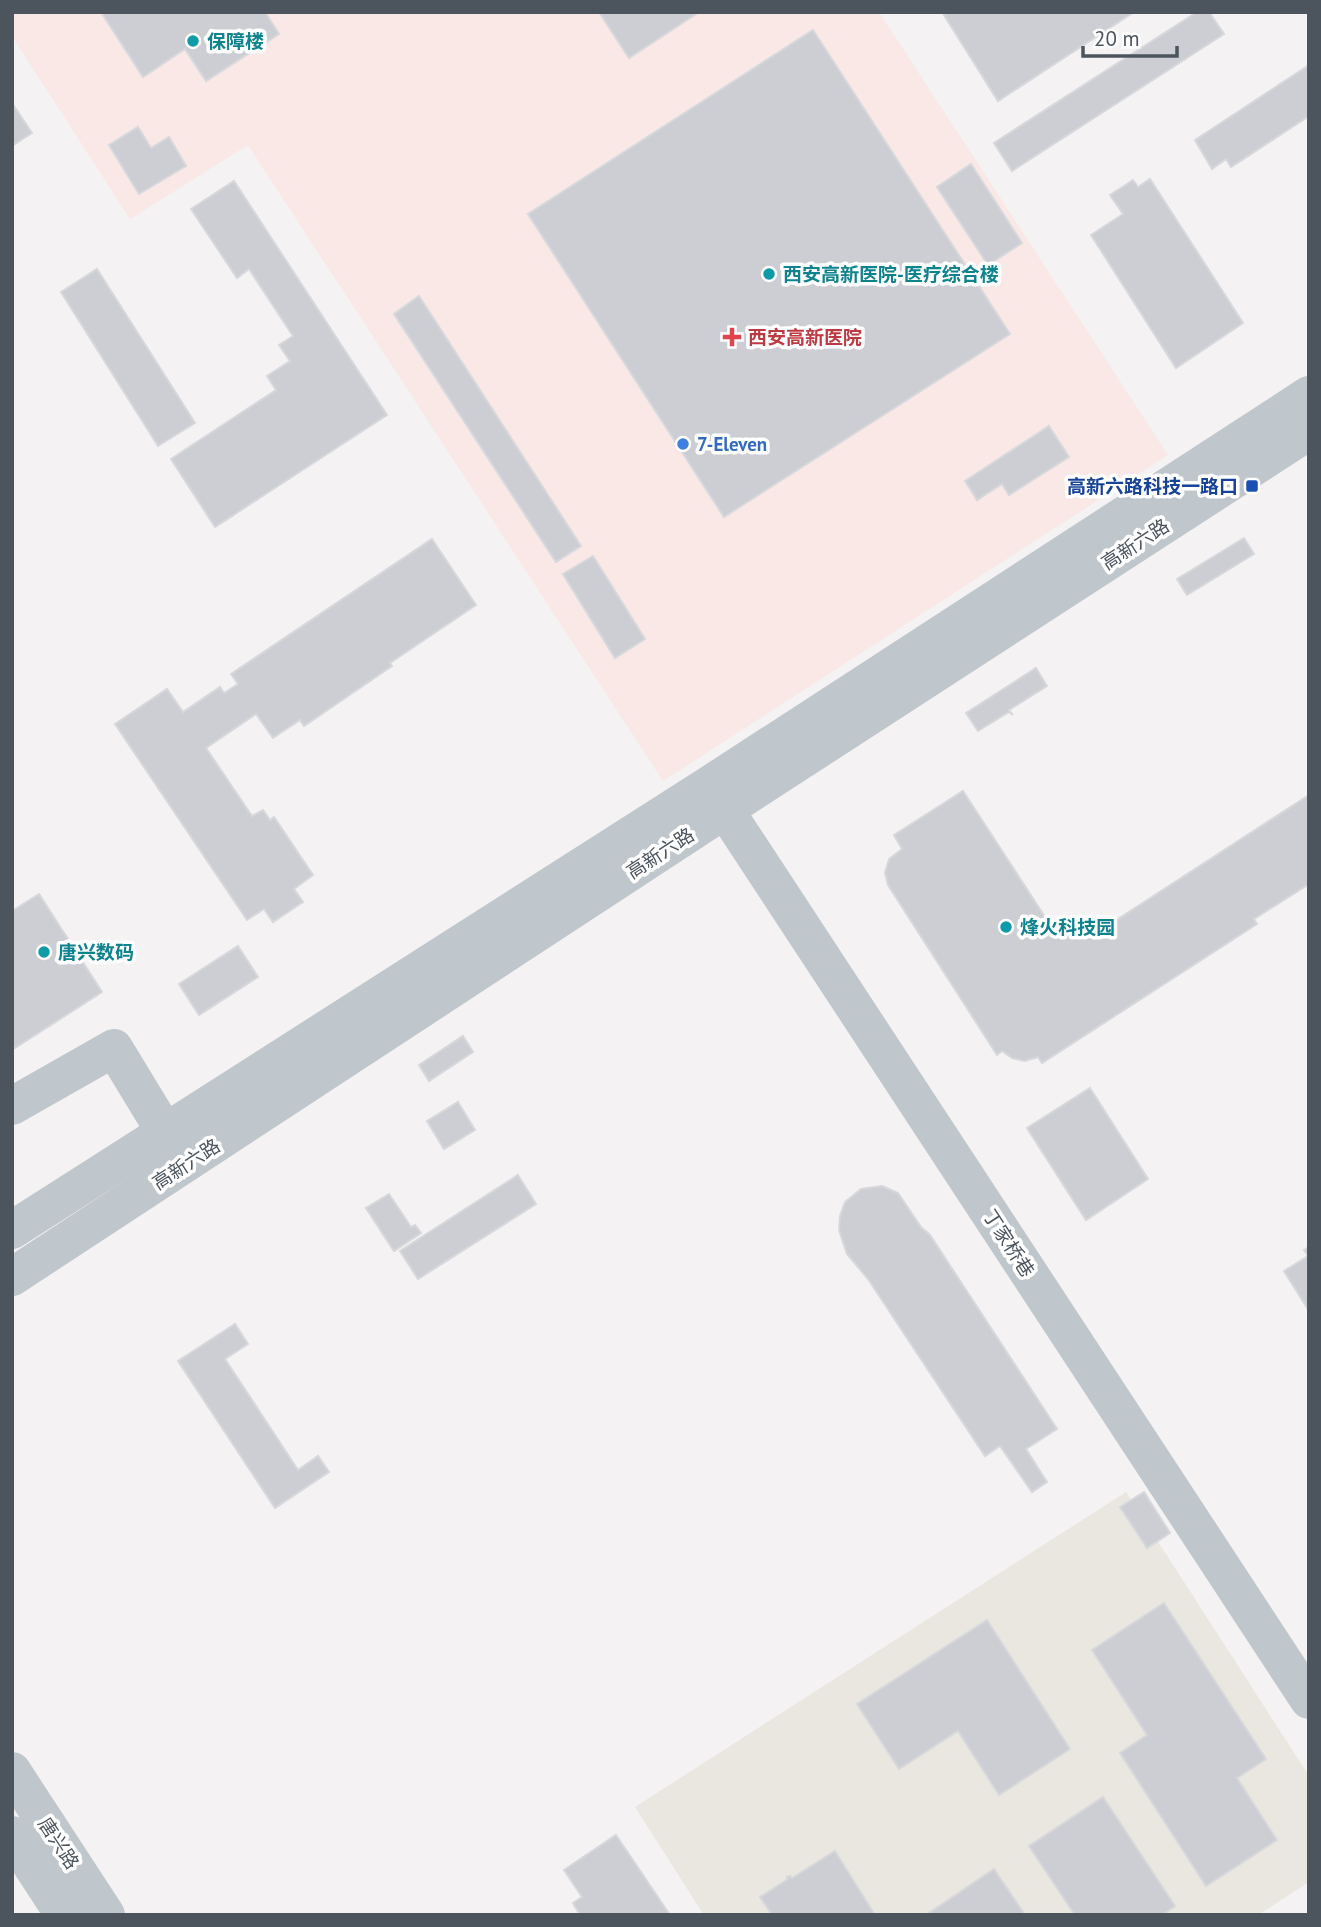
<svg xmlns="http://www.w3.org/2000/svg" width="1321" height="1927" font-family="'PT Sans','Noto Sans SC',sans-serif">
	<rect width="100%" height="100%" fill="#f4f2f2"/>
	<path fill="#eae7e0" d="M1126,1492L1309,1776V1882L1258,1915H704L635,1807Z"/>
	<path fill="#f9e8e6" d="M12,12H879L1168,455L663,781L248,145L130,219L12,36Z"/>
	<g fill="#cdced3" stroke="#d6d8dc" stroke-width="2">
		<path d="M101,12H265L279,34L206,81L185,49L143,77Z"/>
		<path d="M599,12H699L629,58Z"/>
		<path d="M942,12H1134L998,101Z"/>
		<path d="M1197,12H1209L1224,34L1012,171L994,143Z"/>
		<path d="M813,30L1010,334L724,517L528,214Z"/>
		<path d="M1309,65V116L1231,167L1226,159L1212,169L1195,140Z"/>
		<path d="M12,103L32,133L12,146Z"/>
		<path d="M138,127L151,148L169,137L186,166L139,194L109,145Z"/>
		<path d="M971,164L1022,243L988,265L937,187Z"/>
		<path d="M1150,179L1243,323L1176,368L1091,235L1123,214L1110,195L1133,180L1138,187Z"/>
		<path d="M234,181L387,415L215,527L171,459L276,390L267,376L290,361L279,345L293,336L249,269L237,278L191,209Z"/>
		<path d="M97,269L195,423L158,446L61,292Z"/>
		<path d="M419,296L581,546L556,562L394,314Z"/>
		<path d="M1049,426L1069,457L1009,495L1002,484L977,500L965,481Z"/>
		<path d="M1244,538L1254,554L1187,595L1177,579Z"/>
		<path d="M432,539L476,605L390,663L392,666L304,726L300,720L273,738L256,714L206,748L252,816L263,810L270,820L274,817L313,875L294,889L303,902L273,922L264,909L247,920L115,724L167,689L183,712L220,687L224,693L238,684L231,674Z"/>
		<path d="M593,556L645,639L615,658L563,574Z"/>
		<path d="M1036,668L1047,686L1009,710L1013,715L1009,712L978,731L966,713Z"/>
		<path d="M963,791L1049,923L1071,917L1088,920L1101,930L1309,795V884L1254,919L1257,924L1042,1063L1038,1057L1025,1061L1012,1058L1002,1051L997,1055L888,885L885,873L889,859L902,849L894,835Z"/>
		<path d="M39,894L102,992L12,1050V911Z"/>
		<path d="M238,946L258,977L199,1015L179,984Z"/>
		<path d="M463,1036L473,1052L429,1081L419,1065Z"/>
		<path d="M1090,1088L1148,1179L1086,1220L1027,1128Z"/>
		<path d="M458,1102L475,1130L444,1149L427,1121Z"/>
		<path d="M518,1175L536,1204L418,1279L400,1251Z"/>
		<path d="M882,1186L898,1193L921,1227L930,1235L1057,1429L1026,1449L1047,1482L1032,1492L1000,1446L985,1456L868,1279L847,1254L839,1230L840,1216L845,1202L861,1189Z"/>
		<path d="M389,1194L411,1227L415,1225L421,1233L394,1251L366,1208Z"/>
		<path d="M1309,1247V1311L1284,1271L1308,1256L1304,1250Z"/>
		<path d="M235,1324L248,1344L225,1359L298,1470L318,1456L329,1472L275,1508L178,1361Z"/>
		<path d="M1144,1492L1170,1533L1147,1548L1120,1507Z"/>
		<path d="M1164,1603L1266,1759L1237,1778L1277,1840L1206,1886L1120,1753L1147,1735L1092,1650Z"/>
		<path d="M987,1620L1070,1749L999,1795L958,1731L899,1769L857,1704Z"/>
		<path d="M1103,1797L1175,1906L1162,1915H1075L1029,1846Z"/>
		<path d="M616,1835L670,1915H580L573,1903L582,1897L564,1870Z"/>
		<path d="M835,1851L875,1915H772L760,1897L788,1879L787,1877L790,1876L792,1878Z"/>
		<path d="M994,1869L1025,1915H926Z"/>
	</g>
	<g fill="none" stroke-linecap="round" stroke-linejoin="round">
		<g stroke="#bfc6cc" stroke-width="38">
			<path d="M710,787L1309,1700"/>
			<path d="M12,1106L114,1048L165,1132"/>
			<path d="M12,1230L709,785L1309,395"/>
			<path d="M12,1277L726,809L1309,431"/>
			<path d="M12,1771L106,1915"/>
			<path d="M12,1835L64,1915"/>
		</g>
	</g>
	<g fill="#0f9aa8" stroke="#fff" stroke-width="2.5">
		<circle cx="193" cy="41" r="7"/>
		<circle cx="769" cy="274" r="7"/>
		<circle cx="1006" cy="927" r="7"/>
		<circle cx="44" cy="952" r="7"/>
	</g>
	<path fill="#e0444e" stroke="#fff" stroke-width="2.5" d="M728.5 326.5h7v7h7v7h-7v7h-7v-7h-7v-7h7z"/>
	<circle fill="#3f7fe0" stroke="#fff" stroke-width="2.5" cx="683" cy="444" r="7"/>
	<rect fill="#1a4fb4" stroke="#fff" stroke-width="2.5" x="1245" y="479" width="14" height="14" rx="3.5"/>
	<g text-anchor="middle" stroke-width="7" stroke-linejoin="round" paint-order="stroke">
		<g font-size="19" font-weight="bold" fill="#0d838f" stroke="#fff" text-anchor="start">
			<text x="207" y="48">保障楼</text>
			<text x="783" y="281">西安高新医院-医疗综合楼</text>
			<text x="1020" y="934">烽火科技园</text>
			<text x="58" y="959">唐兴数码</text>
		</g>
		<g font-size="19" font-weight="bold" fill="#be3a42" stroke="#fff" text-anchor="start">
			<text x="748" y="344">西安高新医院</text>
		</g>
		<g font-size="19" font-weight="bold" fill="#366cbe" stroke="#fff" text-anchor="start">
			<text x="697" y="451">7-Eleven</text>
		</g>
		<g font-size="19" font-weight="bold" fill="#164399" stroke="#fff" text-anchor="end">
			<text x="1238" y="493">高新六路科技一路口</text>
		</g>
		<g font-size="19" fill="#4c545d" stroke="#fff">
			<text transform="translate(1135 544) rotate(-33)" y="7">高新六路</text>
			<text transform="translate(660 853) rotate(-33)" y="7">高新六路</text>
			<text transform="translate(186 1164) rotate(-33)" y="7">高新六路</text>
			<text transform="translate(1009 1243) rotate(57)" y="7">丁家桥巷</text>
			<text transform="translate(59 1843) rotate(57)" y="7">唐兴路</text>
		</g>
	</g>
	<rect width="1321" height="1927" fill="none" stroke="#4c545d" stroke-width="28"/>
	<path d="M1083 46v10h94v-10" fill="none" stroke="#4c545d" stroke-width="3.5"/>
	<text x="1094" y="46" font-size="21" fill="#4c545d" stroke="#ffffff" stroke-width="5" paint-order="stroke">20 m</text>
</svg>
